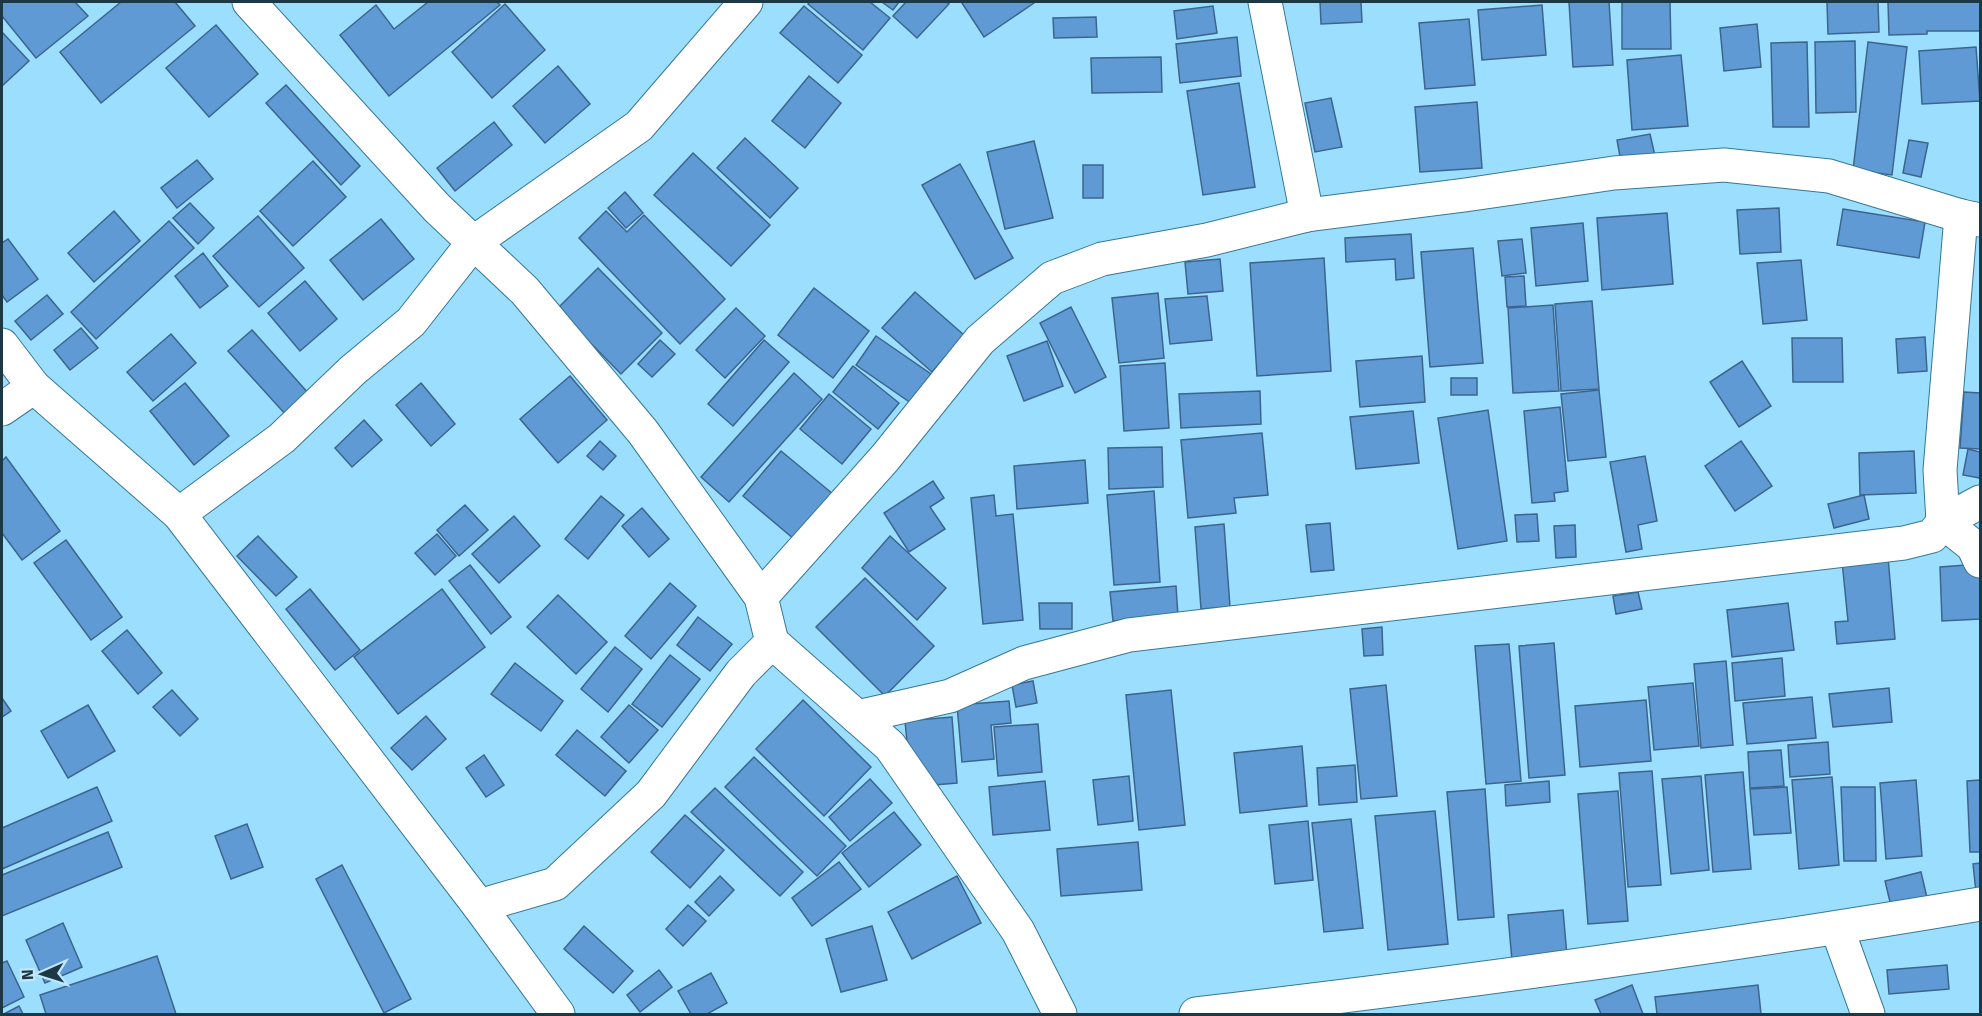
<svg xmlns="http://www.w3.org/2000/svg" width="1982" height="1016" font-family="'Fira Sans',sans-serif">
	<rect width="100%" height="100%" fill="#9cdefe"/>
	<g fill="#5f9ad5" stroke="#3c658e" stroke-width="1.5">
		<path d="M2,2H75L88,16L36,58L2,16Z"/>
		<path d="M121,2H175L195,26L101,103L60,52Z"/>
		<path d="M428,2H497L500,5L389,96L340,35L376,5L394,29Z"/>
		<path d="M810,2H870L890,18L863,50L808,4Z"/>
		<path d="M882,2H899L893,10Z"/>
		<path d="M906,2H946L949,4L917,38L893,16Z"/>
		<path d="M963,2H1033L1034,3L984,37L962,3Z"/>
		<path d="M1320,2H1361L1362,22L1321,24Z"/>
		<path d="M1569,2H1609L1613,65L1573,67Z"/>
		<path d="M1622,2H1670L1671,49H1622Z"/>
		<path d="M1827,2H1878L1879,32L1828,34Z"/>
		<path d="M1888,2H1980V31H1927V34L1889,35Z"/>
		<path d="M505,4L545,50L492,98L452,52Z"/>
		<path d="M1542,5L1546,55L1482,60L1478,10Z"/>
		<path d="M804,6L862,55L838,83L780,33Z"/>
		<path d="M1213,6L1217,33L1177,39L1174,11Z"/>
		<path d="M1096,17L1097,37L1054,38L1053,18Z"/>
		<path d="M1469,19L1475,85L1425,89L1419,23Z"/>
		<path d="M1757,24L1761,67L1724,71L1720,28Z"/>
		<path d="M216,25L258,74L209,117L166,68Z"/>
		<path d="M2,32L29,61L2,86Z"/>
		<path d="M1237,37L1241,76L1180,83L1176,44Z"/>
		<path d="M1855,41L1856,112L1816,113L1815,42Z"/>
		<path d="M1807,42L1809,127H1773L1771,43Z"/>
		<path d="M1868,42L1907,47L1892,175L1853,170Z"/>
		<path d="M1976,47L1980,101L1922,104L1919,51Z"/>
		<path d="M1681,55L1688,126L1632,130L1627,60Z"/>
		<path d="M1161,57L1162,92L1092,93L1091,58Z"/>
		<path d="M558,66L590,104L545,143L513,106Z"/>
		<path d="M809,76L841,103L805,148L772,121Z"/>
		<path d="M1239,83L1255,187L1203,195L1187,91Z"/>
		<path d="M286,85L360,166L341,185L266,103Z"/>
		<path d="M1331,98L1342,147L1315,152L1305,103Z"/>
		<path d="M1477,102L1482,168L1420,172L1415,107Z"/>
		<path d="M494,122L512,145L455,191L437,168Z"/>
		<path d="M1650,134L1655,156L1621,162L1617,140Z"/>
		<path d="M745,138L798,188L770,218L717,168Z"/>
		<path d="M1909,140L1928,143L1921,177L1903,173Z"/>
		<path d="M1034,141L1053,218L1005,229L987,152Z"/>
		<path d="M693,153L770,225L731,266L654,195Z"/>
		<path d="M197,160L213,179L177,208L161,188Z"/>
		<path d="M313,161L346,197L293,246L260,211Z"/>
		<path d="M960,164L1013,258L975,279L922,185Z"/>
		<rect x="1083" y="165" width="20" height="33"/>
		<path d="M625,192L643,213L626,228L608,208Z"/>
		<path d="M190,203L214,228L198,244L173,218Z"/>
		<path d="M1779,208L1781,252L1740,254L1737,210Z"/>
		<path d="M1843,209L1925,222L1919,258L1837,245Z"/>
		<path d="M114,211L140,241L94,282L68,253Z"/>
		<path d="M606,211L627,232L644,215L725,299L680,344L579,238Z"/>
		<path d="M1667,213L1673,284L1602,290L1597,218Z"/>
		<path d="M258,216L304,268L259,307L213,256Z"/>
		<path d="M381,219L414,259L363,300L330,260Z"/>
		<path d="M169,221L194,248L96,339L71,312Z"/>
		<path d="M1583,223L1588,281L1536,286L1531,228Z"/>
		<path d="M1411,234L1414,278L1396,280L1395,259L1346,262L1345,238Z"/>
		<path d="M8,239L38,279L7,302L2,295V243Z"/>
		<path d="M1522,239L1526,273L1502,276L1498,241Z"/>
		<path d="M1473,248L1483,363L1430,367L1421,252Z"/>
		<path d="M203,253L228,286L200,308L175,276Z"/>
		<path d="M1324,258L1331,371L1257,376L1250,263Z"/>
		<path d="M1220,259L1223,291L1188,294L1185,262Z"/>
		<path d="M1801,260L1807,320L1763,324L1757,263Z"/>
		<path d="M598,268L662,333L621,374L557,309Z"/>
		<path d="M1524,276L1526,306L1507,307L1505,277Z"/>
		<path d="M305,281L337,319L300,351L268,313Z"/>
		<path d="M814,288L869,331L833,378L778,335Z"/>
		<path d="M915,292L964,335L932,372L882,328Z"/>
		<path d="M1158,293L1164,358L1119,363L1112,298Z"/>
		<path d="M47,295L63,314L31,340L15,321Z"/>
		<path d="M1207,296L1212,340L1170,344L1165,299Z"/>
		<path d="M1592,301L1599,389L1561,391L1555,304Z"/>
		<path d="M1553,305L1559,391L1513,393L1508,308Z"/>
		<path d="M1071,307L1106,377L1075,393L1040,323Z"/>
		<path d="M736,308L765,336L725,378L696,350Z"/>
		<path d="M81,328L98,348L70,370L54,350Z"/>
		<path d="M252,330L309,394L286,415L228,351Z"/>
		<path d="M171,334L196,363L153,401L127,372Z"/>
		<path d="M876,336L931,374L911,403L856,365Z"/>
		<path d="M1925,337L1927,371L1898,373L1896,339Z"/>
		<path d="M1792,338H1842L1843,382H1793Z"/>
		<path d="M660,340L675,354L652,377L638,364Z"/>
		<path d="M764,340L789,362L733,426L708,404Z"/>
		<path d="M1047,341L1063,386L1024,401L1007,356Z"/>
		<path d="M1422,356L1425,402L1360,407L1356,361Z"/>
		<path d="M1742,361L1771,406L1739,427L1710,382Z"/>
		<path d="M1165,363L1169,428L1124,431L1120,366Z"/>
		<path d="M853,366L899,403L878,429L833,392Z"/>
		<path d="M794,373L822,399L729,502L701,477Z"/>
		<path d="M570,376L607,420L558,463L520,419Z"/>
		<rect x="1451" y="378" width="26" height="17"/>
		<path d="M185,383L229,436L194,465L150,411Z"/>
		<path d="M421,383L455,424L431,446L396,405Z"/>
		<path d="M1599,390L1606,457L1568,461L1561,394Z"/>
		<path d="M1260,391L1261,424L1181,428L1179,394Z"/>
		<path d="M1964,392L1980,393V449L1960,448Z"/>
		<path d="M829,394L871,429L842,464L800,429Z"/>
		<path d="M1560,407L1568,491L1554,493L1555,501L1532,503L1524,411Z"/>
		<path d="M1488,410L1507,541L1458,549L1438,418Z"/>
		<path d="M1413,411L1419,463L1356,469L1350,417Z"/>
		<path d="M364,420L382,440L352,467L335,448Z"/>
		<path d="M1262,433L1268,495L1234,498L1236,513L1188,518L1181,440Z"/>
		<path d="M600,441L616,456L603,470L587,456Z"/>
		<path d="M1741,441L1772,486L1735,511L1705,466Z"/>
		<path d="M1162,447L1163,487L1109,489L1108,448Z"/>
		<path d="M1968,449L1980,452V478L1963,475Z"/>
		<path d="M781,451L839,499L801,545L743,496Z"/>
		<path d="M1914,451L1916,493L1860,495L1859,453Z"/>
		<path d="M1645,456L1657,521L1638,525L1642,549L1626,552L1610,462Z"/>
		<path d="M6,457L60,531L22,560L2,533V461Z"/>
		<path d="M1085,460L1088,503L1017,509L1014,466Z"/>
		<path d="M933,481L944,498L930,507L945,529L909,552L884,513Z"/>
		<path d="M1154,491L1160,582L1114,585L1107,495Z"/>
		<path d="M994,495L996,516L1013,514L1023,620L983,624L971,498Z"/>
		<path d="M1864,495L1869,519L1834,528L1828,504Z"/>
		<path d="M601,496L624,515L588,559L565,539Z"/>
		<path d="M465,505L488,530L459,556L437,530Z"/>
		<path d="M642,508L669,539L649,557L622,526Z"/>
		<path d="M1537,514L1539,541L1517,542L1515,515Z"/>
		<path d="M514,516L540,546L499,583L472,554Z"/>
		<path d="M1330,523L1334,570L1311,572L1306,525Z"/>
		<path d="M1224,524L1230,607L1201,609L1195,527Z"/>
		<path d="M1575,525L1576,557L1556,558L1554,526Z"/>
		<path d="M437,534L456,556L435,575L415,553Z"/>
		<path d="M258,536L297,577L276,596L237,556Z"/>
		<path d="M890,536L946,588L917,620L862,568Z"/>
		<path d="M66,540L122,617L91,640L34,563Z"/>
		<path d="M1888,557L1895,639L1837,644L1835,622L1848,621L1842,561Z"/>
		<path d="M1980,564V619L1942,621L1940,567Z"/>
		<path d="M470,565L511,617L491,634L449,581Z"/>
		<path d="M865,578L934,646L885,696L816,627Z"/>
		<path d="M670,583L696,606L651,659L625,636Z"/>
		<path d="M1176,586L1178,616L1113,621L1110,592Z"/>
		<path d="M310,589L360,650L335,670L286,609Z"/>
		<path d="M442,589L485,647L398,714L354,657Z"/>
		<path d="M1638,592L1642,609L1616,614L1613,596Z"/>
		<path d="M558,595L607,642L576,674L527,627Z"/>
		<path d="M1039,603H1072V629H1040Z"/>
		<path d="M1788,603L1794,650L1732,657L1727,610Z"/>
		<path d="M698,617L732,644L710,671L677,645Z"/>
		<path d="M1382,627L1383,655L1364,656L1362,629Z"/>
		<path d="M127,630L162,673L138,694L102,651Z"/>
		<path d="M1554,643L1565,775L1529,778L1519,646Z"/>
		<path d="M1509,644L1521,781L1486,784L1475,646Z"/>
		<path d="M615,647L642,669L608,712L581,689Z"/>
		<path d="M670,655L700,679L662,727L632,704Z"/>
		<path d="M1782,658L1785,696L1735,701L1732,663Z"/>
		<path d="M1726,661L1733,745L1701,748L1694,664Z"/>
		<path d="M515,663L563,701L541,731L491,694Z"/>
		<path d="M1033,681L1037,703L1016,707L1012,685Z"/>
		<path d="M1693,683L1699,746L1654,750L1648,687Z"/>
		<path d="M1386,685L1397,796L1361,799L1350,689Z"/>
		<path d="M1889,688L1892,722L1833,727L1829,694Z"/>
		<path d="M172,690L198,719L180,736L153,707Z"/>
		<path d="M1171,690L1185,825L1139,830L1126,695Z"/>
		<path d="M1812,697L1816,738L1747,744L1743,703Z"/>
		<path d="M2,698L11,711L2,717Z"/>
		<path d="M803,700L871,767L824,816L756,749Z"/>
		<path d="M1646,700L1651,761L1580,767L1575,706Z"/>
		<path d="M1009,701L1011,723L991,725L994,759L962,762L957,705Z"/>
		<path d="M88,705L115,751L68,778L41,731Z"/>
		<path d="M629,705L658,730L629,763L601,737Z"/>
		<path d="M426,716L446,739L412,770L391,748Z"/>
		<path d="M952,717L957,783L922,786L908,753L905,721Z"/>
		<path d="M1038,724L1042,772L998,776L994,727Z"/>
		<path d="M577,730L626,771L605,796L556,755Z"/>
		<path d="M1828,742L1830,774L1790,777L1788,745Z"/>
		<path d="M1302,746L1307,806L1240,813L1234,753Z"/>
		<path d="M1781,750L1784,786L1750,788L1748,752Z"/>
		<path d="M484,755L504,785L486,797L466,768Z"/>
		<path d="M754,757L846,846L817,876L725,787Z"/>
		<path d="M1355,765L1357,802L1319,805L1317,768Z"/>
		<path d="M1652,771L1661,885L1628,887L1619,773Z"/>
		<path d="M1743,772L1751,869L1713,872L1705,775Z"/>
		<path d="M1129,776L1133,821L1098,825L1093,780Z"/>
		<path d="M1701,776L1709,870L1671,874L1662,779Z"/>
		<path d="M1832,777L1839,865L1799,869L1792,780Z"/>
		<path d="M870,779L892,803L850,841L829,817Z"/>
		<path d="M1916,780L1922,856L1886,859L1880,783Z"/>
		<path d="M1980,780V852H1970L1967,781Z"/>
		<path d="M1045,781L1050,830L993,835L989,787Z"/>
		<path d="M1549,781L1550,802L1506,806L1505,785Z"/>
		<path d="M97,787L112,821L2,869V828Z"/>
		<path d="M1787,787L1791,833L1754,835L1750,789Z"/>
		<path d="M1841,787H1875L1876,861H1844Z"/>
		<path d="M715,788L803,872L780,896L691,812Z"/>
		<path d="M1485,789L1494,917L1458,920L1447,792Z"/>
		<path d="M1618,791L1628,921L1588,924L1578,794Z"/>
		<path d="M1435,811L1448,944L1388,950L1375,816Z"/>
		<path d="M894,812L921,845L869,887L842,853Z"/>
		<path d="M685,815L724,850L690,888L651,852Z"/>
		<path d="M1351,819L1363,928L1324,932L1312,823Z"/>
		<path d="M1308,821L1313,880L1275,884L1269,825Z"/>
		<path d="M247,824L263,867L231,879L215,836Z"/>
		<path d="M108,832L122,867L2,916V875Z"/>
		<path d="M1138,842L1142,890L1061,896L1057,849Z"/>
		<path d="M839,862L861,889L812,926L792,898Z"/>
		<path d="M1980,863V892H1976L1973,864Z"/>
		<path d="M342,865L411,999L384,1013L316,879Z"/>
		<path d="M1921,872L1928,902L1892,910L1885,881Z"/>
		<path d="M720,876L734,890L709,916L695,902Z"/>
		<path d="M957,876L981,923L912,959L888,912Z"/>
		<path d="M688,905L706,921L683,946L666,929Z"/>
		<path d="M1563,910L1567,956L1512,961L1508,915Z"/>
		<path d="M63,923L82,967L45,983L26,940Z"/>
		<path d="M584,926L633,971L613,993L564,949Z"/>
		<path d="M872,926L887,980L841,992L826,939Z"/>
		<path d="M157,956L176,1014H46L40,995Z"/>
		<path d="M7,961L24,997L2,1008V963Z"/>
		<path d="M1947,965L1949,989L1889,994L1887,970Z"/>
		<path d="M659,970L672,987L640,1012L627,995Z"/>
		<path d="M711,973L727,1003L707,1014H691L678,991Z"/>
		<path d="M1632,985L1643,1014H1601L1595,1000Z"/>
		<path d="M1758,985L1761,1014H1657L1655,997Z"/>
		<path d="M19,1006L23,1014H4Z"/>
	</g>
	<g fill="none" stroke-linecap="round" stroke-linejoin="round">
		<defs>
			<g id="minor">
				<path d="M249,2L437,208L525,291L643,432L761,597"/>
				<path d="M1265,2L1307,215"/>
				<path d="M1961,216L1940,470L1943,522L1973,546L1980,561"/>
				<path d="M2,345L34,387L179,514L479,906L558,1014"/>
				<path d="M2,409L34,387"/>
				<path d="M179,514L282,438L353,370L411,322L473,243L639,126L746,2"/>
				<path d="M772,642L890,746L1018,931L1060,1014"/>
				<path d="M857,717L950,696L1024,663L1129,635L1904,543L1932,536L1943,522L1980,502"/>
				<path d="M479,906L555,884L651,794L741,673L772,642L761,597L885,458L980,340L1052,278L1102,259L1207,240L1307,215L1465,195L1614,173L1724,165L1829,176L1961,216L1980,220"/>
				<path d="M1837,928L1868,1014"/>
				<path d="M1196,1014C1458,983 1720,948 1980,904"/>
			</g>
		</defs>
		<use href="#minor" stroke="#367895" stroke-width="35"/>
		<use href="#minor" stroke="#fff" stroke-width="33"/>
	</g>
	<rect width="1982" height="1016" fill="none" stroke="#1d3845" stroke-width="6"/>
	<g transform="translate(42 974) rotate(267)" stroke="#c1e7fb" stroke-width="4.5" paint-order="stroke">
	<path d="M0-4.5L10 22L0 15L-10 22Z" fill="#1d3845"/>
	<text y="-9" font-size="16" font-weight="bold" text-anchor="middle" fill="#1d3845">N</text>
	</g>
</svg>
